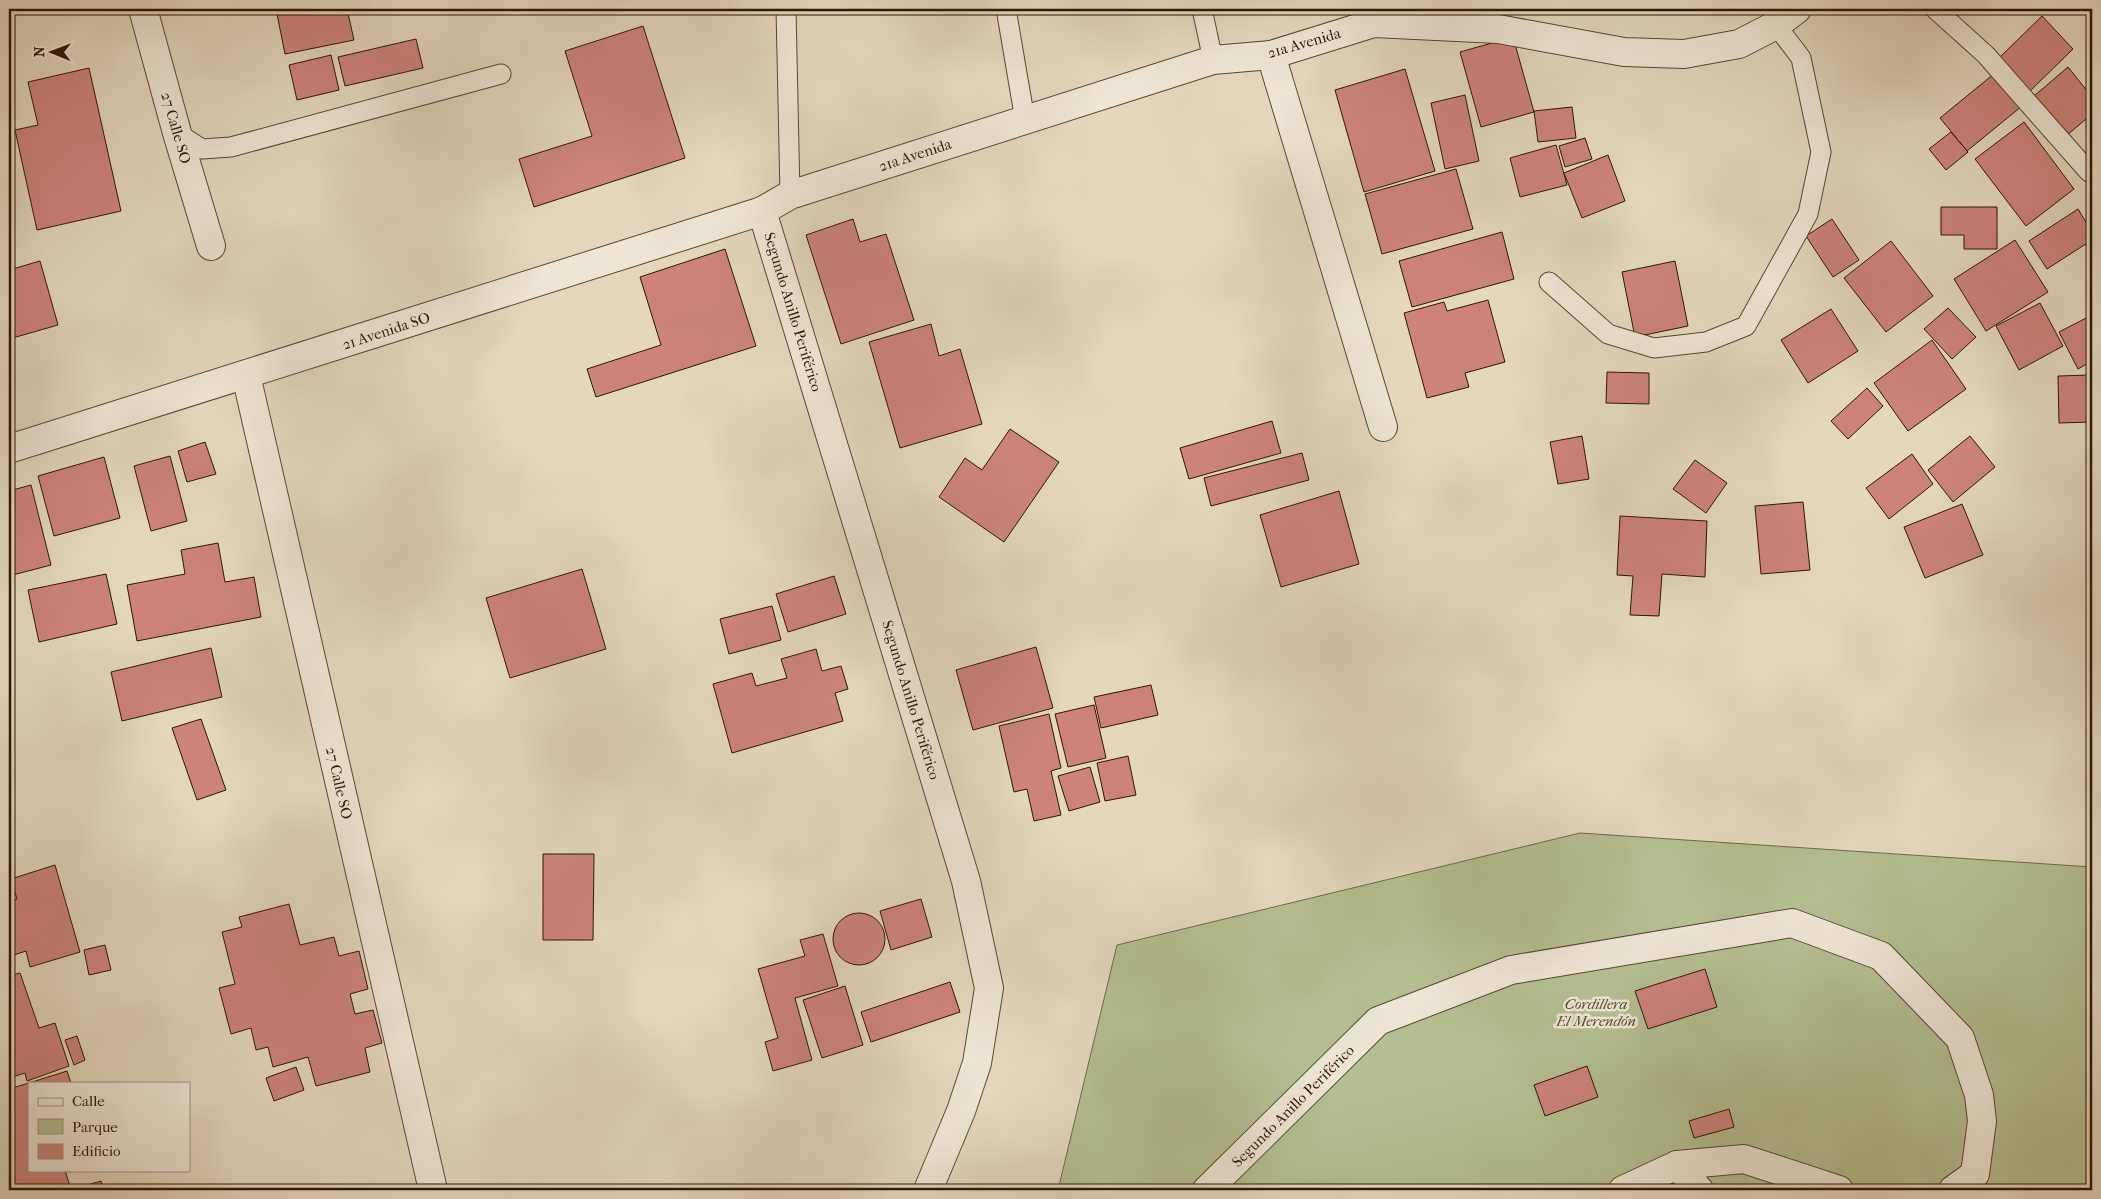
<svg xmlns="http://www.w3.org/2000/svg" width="2101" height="1199" font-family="'IM FELL French Canon',serif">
	<rect width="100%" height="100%" fill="#e3d8be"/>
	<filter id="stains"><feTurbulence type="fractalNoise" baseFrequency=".004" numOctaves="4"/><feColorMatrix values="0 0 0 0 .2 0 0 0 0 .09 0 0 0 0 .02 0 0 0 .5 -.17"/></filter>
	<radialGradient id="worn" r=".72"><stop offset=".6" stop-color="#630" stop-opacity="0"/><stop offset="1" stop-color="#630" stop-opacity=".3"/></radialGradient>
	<path fill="#b3bf91" stroke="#706a4a" d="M1580,833L2092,867V1190H1058L1117,945Z"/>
	<g fill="#cd837c" stroke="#2d1503">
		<path d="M276,9H347L354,40L285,54Z"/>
		<path d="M2042,16L2073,49L2027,94L1996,61Z"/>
		<path d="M643,26L685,158L534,207L519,159L592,136L565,51Z"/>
		<path d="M1513,37L1534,112L1481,127L1460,52Z"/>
		<path d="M416,39L423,68L345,86L338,57Z"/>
		<path d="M331,55L339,90L297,100L289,65Z"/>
		<path d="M2068,67L2092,97V114L2066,136L2033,97Z"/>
		<path d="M89,68L121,211L37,230L15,130L38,125L28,82Z"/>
		<path d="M1405,69L1435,171L1364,192L1335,90Z"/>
		<path d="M1995,73L2022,106L1967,151L1940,118Z"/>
		<path d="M1465,95L1479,161L1445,169L1431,103Z"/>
		<path d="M1572,107L1576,138L1538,142L1534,111Z"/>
		<path d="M2024,122L2074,189L2026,226L1975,159Z"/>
		<path d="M1951,132L1968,152L1946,170L1929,149Z"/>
		<path d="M1585,138L1592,159L1565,167L1559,146Z"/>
		<path d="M1556,145L1567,185L1520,197L1510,158Z"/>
		<path d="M1608,155L1625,201L1582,218L1564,173Z"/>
		<path d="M1456,169L1473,229L1382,254L1365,194Z"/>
		<path d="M1941,207H1997V249H1964V235H1941Z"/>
		<path d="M2078,209L2092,232V240L2047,269L2029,241Z"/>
		<path d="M853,219L860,242L886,234L914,320L841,344L806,235Z"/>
		<path d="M1832,219L1859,260L1833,277L1806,236Z"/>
		<path d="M1502,232L1514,279L1412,307L1399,261Z"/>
		<path d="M2015,240L2048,292L1986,331L1954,279Z"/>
		<path d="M1891,241L1933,296L1886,332L1844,278Z"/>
		<path d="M725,249L756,346L596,397L587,369L661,345L640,277Z"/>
		<path d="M40,261L58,325L9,339V270Z"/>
		<path d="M1675,261L1688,326L1635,337L1622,272Z"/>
		<path d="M1488,300L1505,362L1465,373L1469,387L1427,398L1404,313L1444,302L1447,311Z"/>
		<path d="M2040,303L2063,346L2019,370L1996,326Z"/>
		<path d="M1948,308L1976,337L1952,359L1924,329Z"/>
		<path d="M1831,309L1858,351L1808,383L1781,340Z"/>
		<path d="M2092,315V361L2078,369L2059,332Z"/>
		<path d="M931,324L939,356L960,349L982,424L900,448L869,342Z"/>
		<path d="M1932,340L1966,389L1908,431L1874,383Z"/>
		<path d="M1607,372L1649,373V404L1606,403Z"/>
		<path d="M2090,375L2092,384V422L2059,423L2058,376Z"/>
		<path d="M1867,388L1883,406L1848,439L1831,421Z"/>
		<path d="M1272,421L1281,453L1189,479L1180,448Z"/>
		<path d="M1010,429L1059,462L1004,542L939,497L965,458L982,470Z"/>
		<path d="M1582,436L1589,479L1558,484L1550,442Z"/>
		<path d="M1970,436L1995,467L1953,502L1928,470Z"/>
		<path d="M205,442L216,474L187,482L178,451Z"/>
		<path d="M1302,453L1309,480L1211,506L1204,478Z"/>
		<path d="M1912,454L1933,484L1889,519L1866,488Z"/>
		<path d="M170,456L187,521L151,531L134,466Z"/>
		<path d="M104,457L120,518L54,536L38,476Z"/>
		<path d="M1695,460L1727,483L1706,513L1673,489Z"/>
		<path d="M31,485L51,565L9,576V491Z"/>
		<path d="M1339,491L1359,564L1281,587L1260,515Z"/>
		<path d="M1803,502L1810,570L1761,574L1755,506Z"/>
		<path d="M1962,504L1983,555L1925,578L1904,527Z"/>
		<path d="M1620,516L1707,521L1705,577L1662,574L1659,616L1630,615L1633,576L1617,575Z"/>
		<path d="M218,543L225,582L254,577L261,617L137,641L127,585L185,574L181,550Z"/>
		<path d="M582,569L606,649L510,678L486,598Z"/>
		<path d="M106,574L117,624L39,642L28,590Z"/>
		<path d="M834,576L846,614L788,632L776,594Z"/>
		<path d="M772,606L781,640L729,654L720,619Z"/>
		<path d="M1036,647L1053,708L973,730L956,670Z"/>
		<path d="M211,648L222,697L122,721L111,672Z"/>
		<path d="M816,649L822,671L841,666L848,689L835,693L843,721L732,753L713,684L752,673L756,686L787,678L781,659Z"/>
		<path d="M1151,685L1158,715L1101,728L1094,697Z"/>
		<path d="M1094,705L1106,758L1068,767L1055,714Z"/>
		<path d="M1049,714L1061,768L1051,771L1061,815L1034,821L1027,789L1014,792L999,726Z"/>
		<path d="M201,719L226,790L197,800L172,728Z"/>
		<path d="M1128,756L1136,795L1105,801L1097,763Z"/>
		<path d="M1090,767L1100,802L1069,811L1058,776Z"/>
		<path d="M543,854H594L593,940H543Z"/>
		<path d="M55,865L80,952L30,967L26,951L11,956L9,949V902L17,899L11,879Z"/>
		<path d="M921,899L932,937L891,950L880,911Z"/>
		<path d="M289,904L300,945L334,937L339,956L359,951L368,989L350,994L355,1014L373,1010L382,1043L365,1048L370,1072L316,1086L308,1057L273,1067L268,1047L256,1050L251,1028L231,1034L219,988L235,984L222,932L242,927L239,917Z"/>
		<circle cx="859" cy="939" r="26"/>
		<path d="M823,934L838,986L795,998L812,1060L773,1071L765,1042L778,1038L758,969L805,956L800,940Z"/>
		<path d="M105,945L111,970L89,975L84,950Z"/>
		<path d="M1705,969L1717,1007L1648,1029L1635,991Z"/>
		<path d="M20,973L39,1028L55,1023L69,1066L27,1081L25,1073L9,1078V976Z"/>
		<path d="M950,982L960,1012L871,1042L861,1012Z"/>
		<path d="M845,986L863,1045L822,1058L803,1000Z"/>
		<path d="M77,1036L85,1060L74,1065L65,1040Z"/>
		<path d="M1587,1066L1598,1097L1545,1116L1534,1085Z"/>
		<path d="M296,1067L304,1090L274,1101L266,1078Z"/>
		<path d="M67,1071L71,1083H29Z"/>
		<path d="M29,1083V1170H65L71,1190H9V1089Z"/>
		<path d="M1729,1109L1734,1127L1694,1138L1689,1121Z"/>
		<path d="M101,1181L104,1190H71Z"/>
	</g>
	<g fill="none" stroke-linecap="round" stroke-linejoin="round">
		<defs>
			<g id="service">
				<path d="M786,9L790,195"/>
				<path d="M1006,9L1025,120"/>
				<path d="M1202,9L1213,60"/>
				<path d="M1935,9L1986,55L2089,172"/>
				<path d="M177,133L202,149L231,147L501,74"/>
				<path d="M1549,282L1608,334L1654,348L1706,342L1746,326L1808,214L1821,152L1801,58L1776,25"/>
			</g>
			<g id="minor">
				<path d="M143,9L177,133L211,246"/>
				<path d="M1271,55L1383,427"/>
				<path d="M762,211L966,881L989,988L977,1063L961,1111L928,1190"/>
				<path d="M246,375L433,1190"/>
				<path d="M1677,1165L1699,1190"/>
				<path d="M1207,1190L1378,1021L1511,970L1792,923L1881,956L1960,1038L1979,1095L1982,1121L1975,1174L1953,1190"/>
				<path d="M1623,1190L1677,1165L1744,1159L1839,1190"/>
			</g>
			<path id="tertiary" d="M9,449L762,211L790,195L1213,60L1271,55L1374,23L1498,29L1624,52L1684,54L1739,44L1776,25L1797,9"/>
		</defs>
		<use href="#service" stroke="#5a4632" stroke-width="21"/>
		<use href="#minor" stroke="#5a4632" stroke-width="30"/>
		<use href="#tertiary" stroke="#5a4632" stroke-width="30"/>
		<use href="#service" stroke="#ede6d5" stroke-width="19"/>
		<use href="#minor" stroke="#ede6d5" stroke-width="28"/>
		<use href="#tertiary" stroke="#ede6d5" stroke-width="28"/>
	</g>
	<g text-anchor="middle" stroke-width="5" stroke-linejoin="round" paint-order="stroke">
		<g font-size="15" fill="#2d1503" stroke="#ede6d5">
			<text transform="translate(1304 43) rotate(-16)" y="5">21a Avenida</text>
			<text transform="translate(176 128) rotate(74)" y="5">27 Calle SO</text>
			<text transform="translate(915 155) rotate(-18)" y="5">21a Avenida</text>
			<text transform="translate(793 312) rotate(73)" y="5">Segundo Anillo Periférico</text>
			<text transform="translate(386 331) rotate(-18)" y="5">21 Avenida SO</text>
			<text transform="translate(911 700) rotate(73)" y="5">Segundo Anillo Periférico</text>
			<text transform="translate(339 783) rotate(77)" y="5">27 Calle SO</text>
			<text transform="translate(1293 1106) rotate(-45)" y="5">Segundo Anillo Periférico</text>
		</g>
		<g font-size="15" font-style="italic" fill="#55482e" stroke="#ede6d5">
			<text x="1596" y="1009">Cordillera<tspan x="1596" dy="17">El Merendón</tspan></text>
		</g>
	</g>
	<rect width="2101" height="1199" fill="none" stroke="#e3d8be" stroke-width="30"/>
	<rect x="10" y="10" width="2081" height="1179" fill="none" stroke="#2d1503" stroke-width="2.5"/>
	<rect x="15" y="15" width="2071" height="1169" fill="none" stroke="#2d1503"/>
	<rect x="28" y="1082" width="162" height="90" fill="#ede6d5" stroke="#a09281"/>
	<rect x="38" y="1098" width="25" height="8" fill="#ede6d5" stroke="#a09281"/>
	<text x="72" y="1106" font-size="15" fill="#2d1503">Calle</text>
	<rect x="38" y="1119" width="25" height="15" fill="#b3bf91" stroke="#a09281"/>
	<text x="72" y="1132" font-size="15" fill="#2d1503">Parque</text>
	<rect x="38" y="1144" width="25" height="15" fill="#cd837c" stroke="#a09281"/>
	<text x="72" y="1156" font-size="15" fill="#2d1503">Edificio</text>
	<g transform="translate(52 52) rotate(271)" stroke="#ede6d5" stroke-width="4" paint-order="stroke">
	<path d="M0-4L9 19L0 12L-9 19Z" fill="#2d1503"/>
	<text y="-8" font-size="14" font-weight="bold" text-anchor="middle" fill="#2d1503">N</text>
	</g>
	<rect width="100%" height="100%" filter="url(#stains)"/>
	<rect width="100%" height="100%" fill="url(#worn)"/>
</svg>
